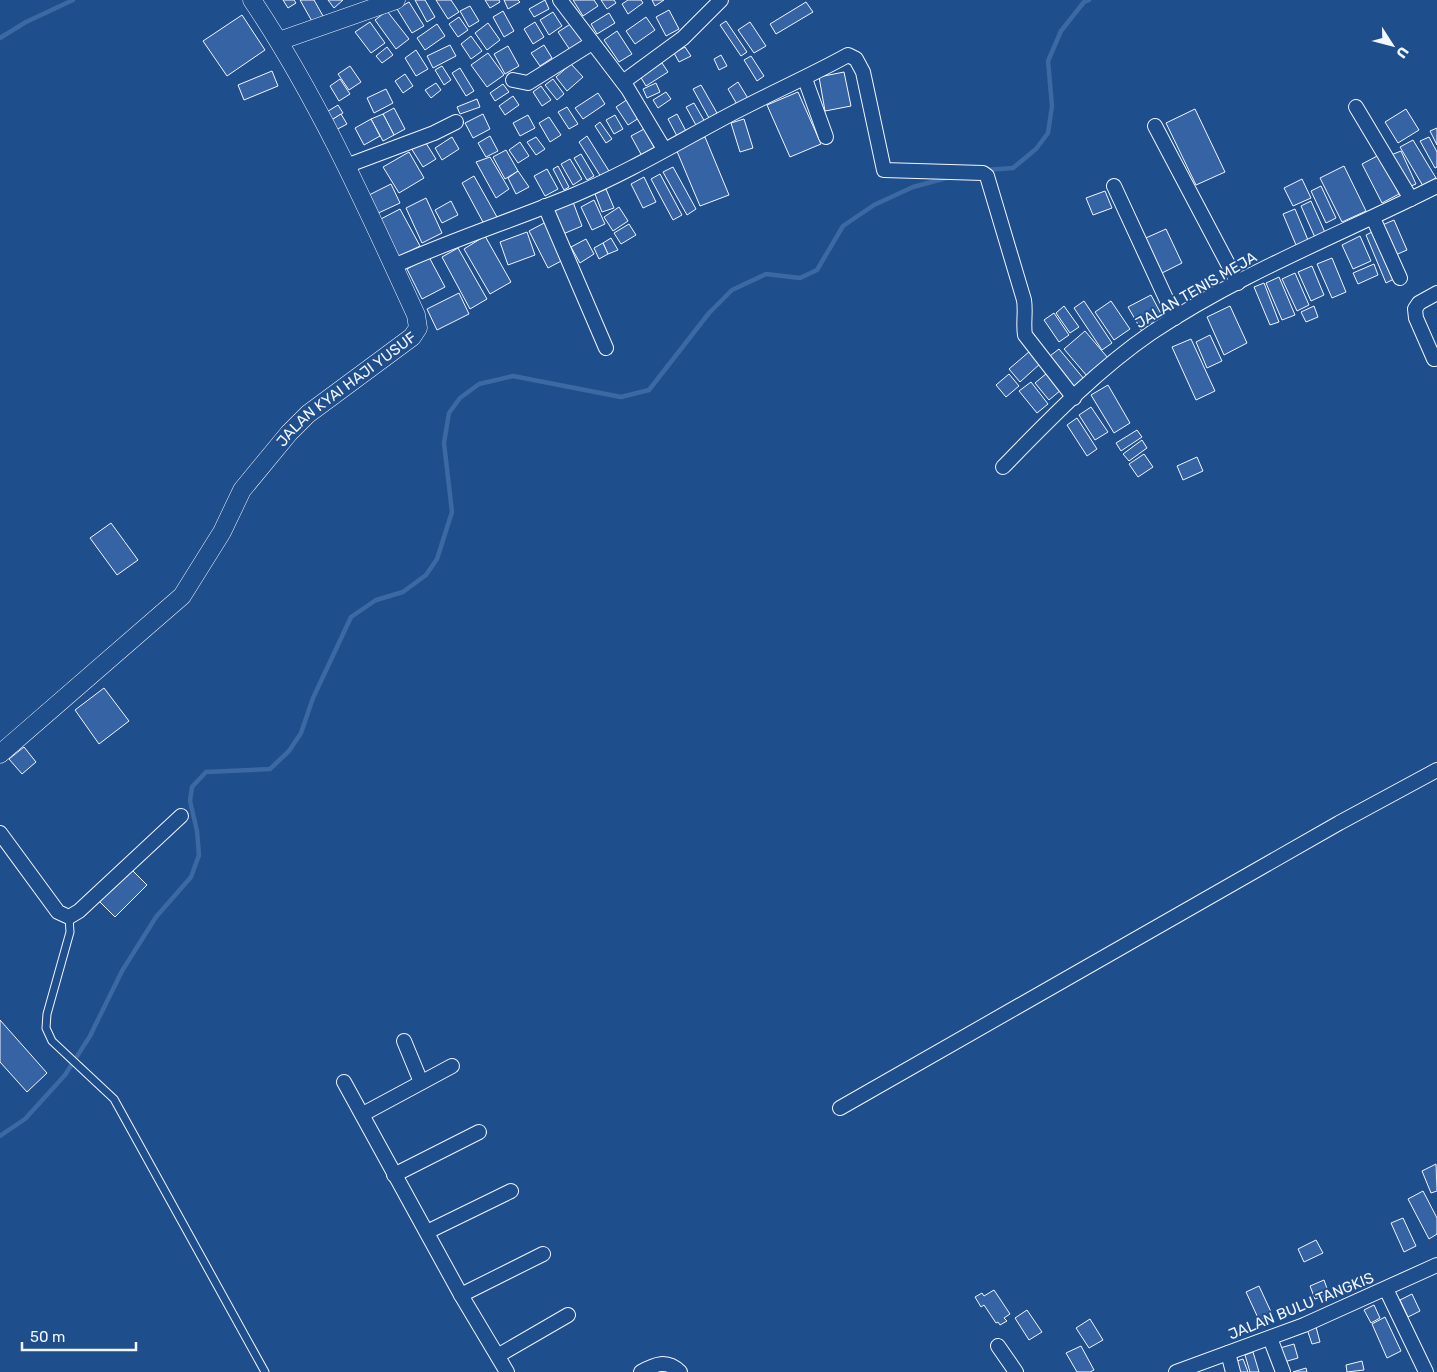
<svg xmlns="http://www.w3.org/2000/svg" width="1437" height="1372" font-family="Rubik,sans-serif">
	<rect width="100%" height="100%" fill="#1f4e8c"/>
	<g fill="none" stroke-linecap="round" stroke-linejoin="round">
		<g stroke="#3b69a3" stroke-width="4.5">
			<path d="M0,38L26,22L73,0"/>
			<path d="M984,170L1013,168L1036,149L1048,133L1052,106L1048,61L1061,31L1084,2L1089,0"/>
			<path d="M0,1136L25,1119L65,1075L90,1036L122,971L156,917L191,877L199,855L197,831L190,801L192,787L206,772L270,769L289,751L301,733L313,698L351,617L376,600L403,592L426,575L437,559L452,512L444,443L449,413L460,398L479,384L513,376L621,397L649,390L709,313L732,290L766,274L800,278L817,270L843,226L874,205L913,187L950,177"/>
		</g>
	</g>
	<g fill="#3563a3" stroke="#f2f6ff">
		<path d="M283,0H294L296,3L288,8Z"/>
		<path d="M300,0H314L323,16L313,23Z"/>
		<path d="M328,0H343L334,8Z"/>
		<path d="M415,0H425L435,17L427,22Z"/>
		<path d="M436,0H451L459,12L448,19Z"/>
		<path d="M485,0H499L500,2L490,8Z"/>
		<path d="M504,0H518L520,2L508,9Z"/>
		<path d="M545,0L549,9L534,17L529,9Z"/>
		<path d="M573,0H594L598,6L583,16Z"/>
		<path d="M601,0H614L616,3L607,9Z"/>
		<path d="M628,0H641L643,3L628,14L622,4Z"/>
		<path d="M652,0H664L655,6Z"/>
		<path d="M409,2L424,26L412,33L397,9Z"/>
		<path d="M806,2L813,12L776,34L770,24Z"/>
		<path d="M470,6L479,21L469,27L460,11Z"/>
		<path d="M669,10L679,29L666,36L656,17Z"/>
		<path d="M387,11L409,39L396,49L375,20Z"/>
		<path d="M503,11L514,31L504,37L493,17Z"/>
		<path d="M553,12L562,26L549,35L540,20Z"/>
		<path d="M609,13L615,23L597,34L591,24Z"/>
		<path d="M242,15L265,50L227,76L203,41Z"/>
		<path d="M459,17L468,30L458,37L449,24Z"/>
		<path d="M646,17L655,30L635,44L626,31Z"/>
		<path d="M726,21L747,52L741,56L720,25Z"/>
		<path d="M370,22L385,43L371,53L355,32Z"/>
		<path d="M535,22L544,37L533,44L524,29Z"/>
		<path d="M750,22L766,46L754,53L738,30Z"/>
		<path d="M488,23L500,40L487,50L475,33Z"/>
		<path d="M572,23L584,41L570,50L558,32Z"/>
		<path d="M437,24L445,36L425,50L417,38Z"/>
		<path d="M617,31L632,54L619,62L604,40Z"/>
		<path d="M471,36L482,51L471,59L461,44Z"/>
		<path d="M450,45L456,56L433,68L427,56Z"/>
		<path d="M544,45L552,58L540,66L531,53Z"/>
		<path d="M508,46L519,66L505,74L494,54Z"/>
		<path d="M387,47L393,55L382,63L376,56Z"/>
		<path d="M685,47L691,56L679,62L674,53Z"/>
		<path d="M416,50L428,69L416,76L405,58Z"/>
		<path d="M488,53L504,75L487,87L471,65Z"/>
		<path d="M721,55L727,66L719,70L714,59Z"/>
		<path d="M751,56L764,76L757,81L744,60Z"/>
		<path d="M662,63L668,72L646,86L640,76Z"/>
		<path d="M571,64L583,77L567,91L556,77Z"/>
		<path d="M350,66L361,82L349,90L338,74Z"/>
		<path d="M442,66L451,80L444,85L435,70Z"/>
		<path d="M460,68L474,91L466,96L452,73Z"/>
		<path d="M272,71L278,86L244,100L238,85Z"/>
		<path d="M844,72L851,106L825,111L819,77Z"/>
		<path d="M405,74L413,86L403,93L395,81Z"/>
		<path d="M340,79L350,94L339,101L330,86Z"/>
		<path d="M553,79L564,94L557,100L545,85Z"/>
		<path d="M738,82L749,100L738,106L728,89Z"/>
		<path d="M436,83L441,90L431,98L425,90Z"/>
		<path d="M656,83L660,92L647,98L643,89Z"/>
		<path d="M503,84L509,92L495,101L490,93Z"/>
		<path d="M701,85L717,113L709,118L693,89Z"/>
		<path d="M541,86L551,100L542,106L533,92Z"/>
		<path d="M386,89L393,103L374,113L367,98Z"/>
		<path d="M666,92L671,99L658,108L653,100Z"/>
		<path d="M798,92L821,144L790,157L767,105Z"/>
		<path d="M598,93L605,104L583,119L575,108Z"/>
		<path d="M513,96L519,105L505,115L499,106Z"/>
		<path d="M477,99L480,107L460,114L457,107Z"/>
		<path d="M628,99L639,118L628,125L616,107Z"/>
		<path d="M694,103L705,122L697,127L686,107Z"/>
		<path d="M338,105L343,113L330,121L325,113Z"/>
		<path d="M567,107L578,124L569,129L558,112Z"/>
		<path d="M394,108L405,129L394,135L383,114Z"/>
		<path d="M1195,109L1225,172L1196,185L1166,123Z"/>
		<path d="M1406,109L1419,130L1398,143L1385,122Z"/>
		<path d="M341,114L347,124L334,131L330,121Z"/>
		<path d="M383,114L394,135L383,141L371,119Z"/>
		<path d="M483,114L490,129L473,138L465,123Z"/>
		<path d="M677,114L687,133L678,138L668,119Z"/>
		<path d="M528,115L535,128L520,136L513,123Z"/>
		<path d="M615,115L623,129L614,134L606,120Z"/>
		<path d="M549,117L561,135L550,142L539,123Z"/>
		<path d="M371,119L380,136L364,145L355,128Z"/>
		<path d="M744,119L753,148L740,152L731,123Z"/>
		<path d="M600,122L612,139L606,143L595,126Z"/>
		<path d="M1437,128V145L1430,131Z"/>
		<path d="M644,129L655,149L642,156L631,136Z"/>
		<path d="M490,136L498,151L486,157L478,143Z"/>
		<path d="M587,136L609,171L601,177L579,142Z"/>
		<path d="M452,137L459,149L442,160L435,148Z"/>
		<path d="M536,137L545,149L536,155L527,142Z"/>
		<path d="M705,137L729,195L700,206L676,149Z"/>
		<path d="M1429,137L1437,152V167L1435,168L1420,141Z"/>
		<path d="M424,140L436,159L423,167L411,148Z"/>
		<path d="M1413,140L1436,178L1423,186L1400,147Z"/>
		<path d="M520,142L529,156L518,163L509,150Z"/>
		<path d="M506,150L518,171L505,179L493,157Z"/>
		<path d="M1401,151L1416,184L1406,188L1391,155Z"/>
		<path d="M409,152L424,178L399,193L383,167Z"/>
		<path d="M581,154L594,176L587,180L574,158Z"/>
		<path d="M1379,155L1399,194L1382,203L1362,164Z"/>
		<path d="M490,157L509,189L496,198L476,162Z"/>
		<path d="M570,159L582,179L573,185L561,164Z"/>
		<path d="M558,166L569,187L564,190L553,169Z"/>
		<path d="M1344,166L1366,211L1342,222L1320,178Z"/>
		<path d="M673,167L696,209L687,215L663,172Z"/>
		<path d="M547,169L558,189L545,196L534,176Z"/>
		<path d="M518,171L529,187L516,194L508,178Z"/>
		<path d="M660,174L682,215L673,220L651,179Z"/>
		<path d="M474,176L497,217L484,224L462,183Z"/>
		<path d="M644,177L656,202L643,208L631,184Z"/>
		<path d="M1302,179L1311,198L1293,206L1284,188Z"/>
		<path d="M391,184L400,203L374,215L365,197Z"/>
		<path d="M1321,186L1336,218L1326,223L1311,191Z"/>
		<path d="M606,189L614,208L602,212L595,194Z"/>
		<path d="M1105,191L1112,208L1093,215L1086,198Z"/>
		<path d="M426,198L442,233L422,243L406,208Z"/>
		<path d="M594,200L605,224L592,230L581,207Z"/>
		<path d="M451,201L458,215L442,223L435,210Z"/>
		<path d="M1311,201L1327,237L1317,242L1301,206Z"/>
		<path d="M573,202L582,226L563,234L553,210Z"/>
		<path d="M619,207L628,221L613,231L604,217Z"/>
		<path d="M400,209L420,246L396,258L377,221Z"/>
		<path d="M1295,209L1308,240L1296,245L1283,214Z"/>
		<path d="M1394,220L1407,250L1393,256L1380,226Z"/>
		<path d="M546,222L565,259L548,268L529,231Z"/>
		<path d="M629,224L636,235L621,244L614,233Z"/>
		<path d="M1166,229L1182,263L1156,276L1139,241Z"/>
		<path d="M1374,231L1394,279L1386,283L1366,235Z"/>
		<path d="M527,232L535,255L508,265L500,242Z"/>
		<path d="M485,236L511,282L490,294L464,249Z"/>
		<path d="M1360,236L1371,261L1353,269L1342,245Z"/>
		<path d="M611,238L618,250L608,254L603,243Z"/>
		<path d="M586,239L594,254L580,263L571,247Z"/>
		<path d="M603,243L608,254L599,259L594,248Z"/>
		<path d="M458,248L487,299L470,309L442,257Z"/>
		<path d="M429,257L445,287L422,299L407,269Z"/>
		<path d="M1332,258L1346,292L1332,298L1317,264Z"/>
		<path d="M1374,264L1378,275L1358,284L1353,273Z"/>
		<path d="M1312,266L1324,295L1311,301L1298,272Z"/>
		<path d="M1295,273L1309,305L1297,311L1282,279Z"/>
		<path d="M1279,277L1295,315L1282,320L1266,283Z"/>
		<path d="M1264,283L1279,322L1270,325L1254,287Z"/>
		<path d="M459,293L469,314L437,330L427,309Z"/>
		<path d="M1151,295L1166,323L1144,335L1128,307Z"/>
		<path d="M1084,301L1112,343L1102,350L1074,308Z"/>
		<path d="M1111,301L1130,329L1114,340L1095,312Z"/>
		<path d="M1064,306L1079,327L1070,333L1056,313Z"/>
		<path d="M1230,306L1247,343L1224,355L1207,317Z"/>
		<path d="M1314,306L1318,317L1306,322L1301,312Z"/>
		<path d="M1054,313L1069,335L1059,342L1044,320Z"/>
		<path d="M1085,331L1108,358L1087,376L1064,349Z"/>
		<path d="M1210,335L1222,361L1207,368L1196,342Z"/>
		<path d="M1191,339L1215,391L1196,400L1172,347Z"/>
		<path d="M1059,349L1084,379L1071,389L1046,359Z"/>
		<path d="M1030,351L1041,363L1020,382L1009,369Z"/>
		<path d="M1047,373L1061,390L1049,400L1035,383Z"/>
		<path d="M1009,374L1019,386L1006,397L996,385Z"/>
		<path d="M1031,382L1048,404L1037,413L1019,391Z"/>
		<path d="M1108,385L1130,423L1114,433L1091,395Z"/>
		<path d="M1091,407L1108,432L1095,440L1079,415Z"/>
		<path d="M1077,418L1097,449L1087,456L1067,425Z"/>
		<path d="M1137,430L1142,437L1121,451L1116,443Z"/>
		<path d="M1142,440L1147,448L1129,461L1123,454Z"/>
		<path d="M1144,454L1153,467L1138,477L1129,464Z"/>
		<path d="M1197,457L1203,471L1183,480L1177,466Z"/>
		<path d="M111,523L138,560L117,575L90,538Z"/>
		<path d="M104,688L129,721L99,744L75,710Z"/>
		<path d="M24,747L36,762L22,774L9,759Z"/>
		<path d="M130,868L147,885L115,917L98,900Z"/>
		<path d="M0,1020L47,1073L27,1092L0,1062Z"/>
		<path d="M1436,1164L1437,1191L1431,1193L1422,1171Z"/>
		<path d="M1423,1191L1437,1218V1234L1429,1239L1408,1199Z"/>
		<path d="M1403,1218L1416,1246L1404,1252L1391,1223Z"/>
		<path d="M1316,1240L1323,1253L1304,1262L1298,1249Z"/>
		<path d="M1324,1280L1329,1294L1315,1299L1310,1286Z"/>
		<path d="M1259,1286L1272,1314L1259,1320L1246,1292Z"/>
		<path d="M994,1290L1010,1314L1004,1318L1007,1321L1000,1325L998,1322L996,1323L984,1305L981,1307L975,1297L982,1293L984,1296Z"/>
		<path d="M1412,1294L1420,1311L1408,1317L1400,1300Z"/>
		<path d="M1374,1305L1380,1318L1371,1323L1364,1310Z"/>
		<path d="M1027,1310L1042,1332L1029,1340L1015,1318Z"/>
		<path d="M1385,1317L1401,1351L1387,1358L1372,1324Z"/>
		<path d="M1090,1319L1103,1340L1089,1348L1076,1328Z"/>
		<path d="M1316,1327L1320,1342L1312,1344L1307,1329Z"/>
		<path d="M1294,1344L1298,1358L1284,1362L1280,1348Z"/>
		<path d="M1081,1346L1094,1370L1090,1372H1077L1066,1353Z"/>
		<path d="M1253,1352L1259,1372H1250L1245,1355Z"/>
		<path d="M1243,1359L1248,1372H1238L1234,1362Z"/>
		<path d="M1362,1361L1364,1370L1347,1372L1346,1365Z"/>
		<path d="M1306,1368L1307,1372H1293Z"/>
	</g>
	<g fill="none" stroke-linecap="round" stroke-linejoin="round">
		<defs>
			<path id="service" d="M69,917L70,932L47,1014L46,1028L52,1041L114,1099L265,1372"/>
			<g id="minor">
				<path d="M560,0L628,89L664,149"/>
				<path d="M805,79L826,137"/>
				<path d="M513,80L528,83L592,43"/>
				<path d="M623,82L683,38L721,0"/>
				<path d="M1356,107L1411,199"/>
				<path d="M1155,126L1238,283"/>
				<path d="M346,166L434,133L456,122"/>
				<path d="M1114,186L1175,318"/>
				<path d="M545,206L606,348"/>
				<path d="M1373,218L1400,278"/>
				<path d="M394,266C453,239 514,220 574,195C629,172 680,141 733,113C771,93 810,76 848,55L856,59L863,72L884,170L983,173L987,176L1024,300C1026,312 1023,323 1025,335L1074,398"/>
				<path d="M1434,359L1416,318L1415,309L1419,303L1437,293"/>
				<path d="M1003,467C1049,420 1097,370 1151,333C1240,273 1342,234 1437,186"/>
				<path d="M0,833L58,912L69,917L79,911L181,816"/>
				<path d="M404,1041L421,1082"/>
				<path d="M344,1082L461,1295L507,1372"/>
				<path d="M840,1108L1339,823L1437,770"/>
				<path d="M363,1114L452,1066"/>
				<path d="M394,1175L479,1132"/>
				<path d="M427,1232L511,1191"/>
				<path d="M1386,1289L1426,1372"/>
				<path d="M461,1295L543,1254"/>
				<path d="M1270,1338L1283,1372"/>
				<path d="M998,1346L1016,1372"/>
				<path d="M1228,1353L1233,1372"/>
				<path d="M499,1355L568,1315"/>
				<path d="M641,1372C655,1364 667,1359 680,1372"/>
				<path d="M1176,1372L1304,1325L1437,1265"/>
			</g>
			<g id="tertiary">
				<path d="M279,41L396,0"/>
				<path id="s1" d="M0,754L182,596L222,532L242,490L289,433L308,414L412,337L418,328L416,315C367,208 318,98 252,0"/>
			</g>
		</defs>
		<use href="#service" stroke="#f2f6ff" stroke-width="9"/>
		<use href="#minor" stroke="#f2f6ff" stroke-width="16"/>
		<use href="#tertiary" stroke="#f2f6ff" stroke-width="19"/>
		<use href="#service" stroke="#1f4e8c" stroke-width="7"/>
		<use href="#minor" stroke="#1f4e8c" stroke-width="14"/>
		<use href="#tertiary" stroke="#1f4e8c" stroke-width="18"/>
	</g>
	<g text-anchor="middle" stroke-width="4" stroke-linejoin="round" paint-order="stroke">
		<g font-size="15" fill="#f2f6ff" stroke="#1f4e8c">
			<text transform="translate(1196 290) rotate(-30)" y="5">JALAN TENIS MEJA</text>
			<text dy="5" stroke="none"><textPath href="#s1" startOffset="509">JALAN KYAI HAJI YUSUF</textPath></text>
			<text transform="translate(1301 1306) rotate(-22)" y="5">JALAN BULU TANGKIS</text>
		</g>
	</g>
	<g transform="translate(1392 45) rotate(126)" stroke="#1f4e8c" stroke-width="4" paint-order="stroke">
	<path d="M0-4L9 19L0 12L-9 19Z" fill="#f2f6ff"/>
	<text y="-8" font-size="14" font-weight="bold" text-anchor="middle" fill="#f2f6ff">U</text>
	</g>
	<path d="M22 1342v8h114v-8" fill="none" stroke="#f2f6ff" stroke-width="2.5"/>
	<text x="30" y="1342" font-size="15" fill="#f2f6ff" stroke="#1f4e8c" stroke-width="4" paint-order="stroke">50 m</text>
</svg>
